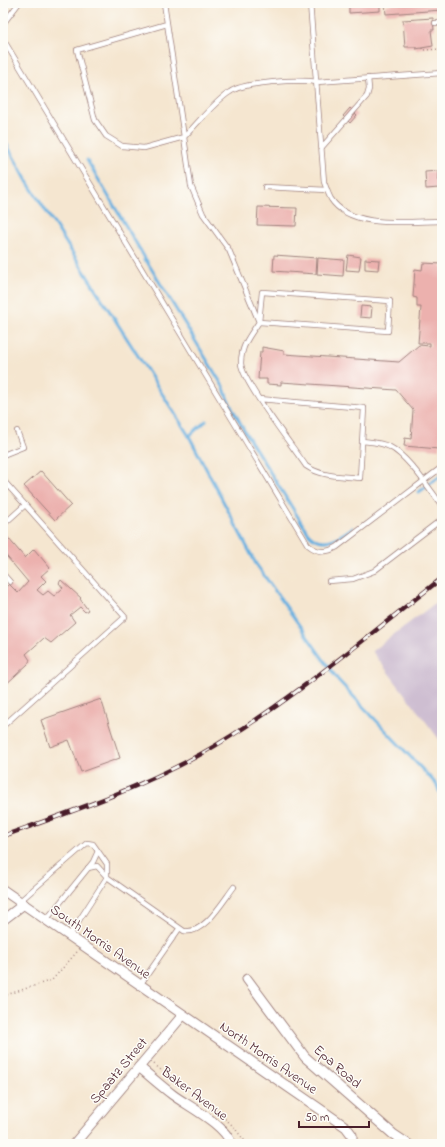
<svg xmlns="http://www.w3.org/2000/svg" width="445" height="1147" font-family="'Indie Flower',sans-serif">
	<rect width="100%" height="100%" fill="#fdfcf7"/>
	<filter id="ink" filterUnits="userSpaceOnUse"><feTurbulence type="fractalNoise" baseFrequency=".025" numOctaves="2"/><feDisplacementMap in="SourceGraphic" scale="8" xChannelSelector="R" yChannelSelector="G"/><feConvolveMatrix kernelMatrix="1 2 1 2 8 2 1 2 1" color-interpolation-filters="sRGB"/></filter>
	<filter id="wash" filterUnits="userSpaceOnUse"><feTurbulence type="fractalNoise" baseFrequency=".012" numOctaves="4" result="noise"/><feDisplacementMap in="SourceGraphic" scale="16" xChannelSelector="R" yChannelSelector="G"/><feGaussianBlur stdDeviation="0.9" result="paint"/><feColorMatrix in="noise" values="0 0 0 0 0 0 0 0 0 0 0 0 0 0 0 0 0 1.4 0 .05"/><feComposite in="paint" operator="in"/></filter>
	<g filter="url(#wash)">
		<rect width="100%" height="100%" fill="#f5e6d0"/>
		<path fill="#cebed1" d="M442,598V743L372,651Z"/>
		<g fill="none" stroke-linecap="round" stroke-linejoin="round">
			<g stroke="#69b0e0" stroke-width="3">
				<path d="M3,138L28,183L189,436L256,564L338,680L437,785L442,799"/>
				<path d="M87,160L146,260H144"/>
				<path d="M146,260L224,388L228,400L245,432L308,533C322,549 338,538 352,528"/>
				<path d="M189,436L206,421"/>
				<path d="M419,492L442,475"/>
			</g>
		</g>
		<g id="blocks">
			<g fill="#ecb1ae">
				<path d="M349,3H380V11L349,13Z"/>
				<path d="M406,3H442V10L386,14L385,5Z"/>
				<path d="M433,18L434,30H431L433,46L416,49V47H405L403,20Z"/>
				<path d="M350,108L357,115L350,123L343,116Z"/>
				<path d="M438,171L439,188L426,189L425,172Z"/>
				<path d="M258,207L297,208L296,226L257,225Z"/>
				<path d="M274,255L317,258L316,274L273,271Z"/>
				<path d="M348,255L361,257L359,271L346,270Z"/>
				<path d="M318,258L344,260L343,276L317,274Z"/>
				<path d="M365,259L379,260L378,270L365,269Z"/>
				<path d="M423,263L442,264V412L439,449L404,446L405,438L411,439L413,410L396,390L281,382V385L267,384V379H258L260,352H262V347L284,351V354L399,362L419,345L430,346V343H418L421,307H417V298L413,297L415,269L422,270Z"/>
				<path d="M361,306L372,307L371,318L360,317Z"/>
				<path d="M41,471L71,505L55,520L24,486Z"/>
				<path d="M3,532L25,558L34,549L50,568L41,576L46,581L37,590L43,595L48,591L54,596L63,588L59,583L61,580L81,598L80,599L88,610L85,612L80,607L70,615L75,622L51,643L44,638L26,654L30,660L28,664L3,687V590L9,584L18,593L28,582L3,552Z"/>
				<path d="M101,699L120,758L81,772L69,740L50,747L41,720Z"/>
			</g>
		</g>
	</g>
	<g filter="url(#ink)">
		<use href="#blocks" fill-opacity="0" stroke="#a0827e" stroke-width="1"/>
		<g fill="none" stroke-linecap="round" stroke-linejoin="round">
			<defs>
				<g id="service">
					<path d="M164,3L184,137L144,148L122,146L106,136L95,120L77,50L167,24"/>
					<path d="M310,3L324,182C326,187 328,194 331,199C351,230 410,221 442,221"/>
					<path d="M435,23H442"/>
					<path d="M3,24L19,3"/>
					<path d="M3,39L308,545C318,553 326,553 337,547L442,467"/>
					<path d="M322,147L367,96L369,89L368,78"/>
					<path d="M265,187L327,190"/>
					<path d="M262,292L390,301L388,331L259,322Z"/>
					<path d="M259,399L364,408L360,478C341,476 322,477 306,466C294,448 241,380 241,363C241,346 250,335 259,322L229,250L203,214L191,186L184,137C197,124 215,101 230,92C244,82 299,79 317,82L442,73"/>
					<path d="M362,441C372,442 381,442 390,447C406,455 431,490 442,506"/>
					<path d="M3,455L23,447L17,431"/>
					<path d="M3,480L125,617L3,726"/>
					<path d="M3,525L25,505"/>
					<path d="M3,574L10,582"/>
					<path d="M329,581L353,579L374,571L442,519"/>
					<path d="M20,901L87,843L93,844L107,864V877L184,931C204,935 223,901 234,887"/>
					<path d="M46,920L93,862L98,851"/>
					<path d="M69,936L107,877L97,866L88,868"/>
					<path d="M140,985L179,929"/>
				</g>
				<g id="minor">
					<path d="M3,890L346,1127L352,1135V1144"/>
					<path d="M3,920L24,904"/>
					<path d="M247,979L305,1057L393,1134L408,1144"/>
					<path d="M139,1067C150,1076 161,1086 173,1095C188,1106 226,1125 231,1144"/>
					<path d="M74,1144L183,1015"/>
				</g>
			</defs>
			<use href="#service" stroke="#a0827e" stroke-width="6"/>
			<use href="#minor" stroke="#a0827e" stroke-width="11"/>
			<g stroke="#a0827e" stroke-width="1.5" stroke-dasharray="1 3" stroke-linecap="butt">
				<path d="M422,48V50L442,49"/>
				<path d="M3,996L52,980L77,952"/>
				<path d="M154,1064L183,1089"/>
				<path d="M222,1116L233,1126L247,1144"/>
				<path d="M3,1134L15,1144"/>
			</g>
			<use href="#service" stroke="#fff" stroke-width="4.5"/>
			<use href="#minor" stroke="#fff" stroke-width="9"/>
			<defs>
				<path id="rail" d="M3,836C70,812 138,789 201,754C287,705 364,639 442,578"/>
			</defs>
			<use href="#rail" stroke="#4a1f2b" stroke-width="4.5"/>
			<use href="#rail" stroke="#fdfcf7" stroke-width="3" stroke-dasharray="9" stroke-linecap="butt"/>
		</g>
	</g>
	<g text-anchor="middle" stroke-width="3" stroke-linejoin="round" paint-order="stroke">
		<g font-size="14" fill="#4a1f2b" stroke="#fdfcf7">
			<text transform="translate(101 941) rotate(35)" y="5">South Morris Avenue</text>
			<text transform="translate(269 1057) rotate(35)" y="5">North Morris Avenue</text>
			<text transform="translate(338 1066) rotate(41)" y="5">Epa Road</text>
			<text transform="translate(118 1070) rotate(-50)" y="5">Spaatz Street</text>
			<text transform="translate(195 1093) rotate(37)" y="5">Baker Avenue</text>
		</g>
	</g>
	<rect width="445" height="1147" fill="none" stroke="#fdfcf7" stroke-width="16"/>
	<path d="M299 1121v6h70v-6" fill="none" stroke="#4a1f2b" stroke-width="2"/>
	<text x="305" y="1121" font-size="12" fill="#4a1f2b" stroke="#fdfcf7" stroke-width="3" paint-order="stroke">50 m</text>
</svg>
